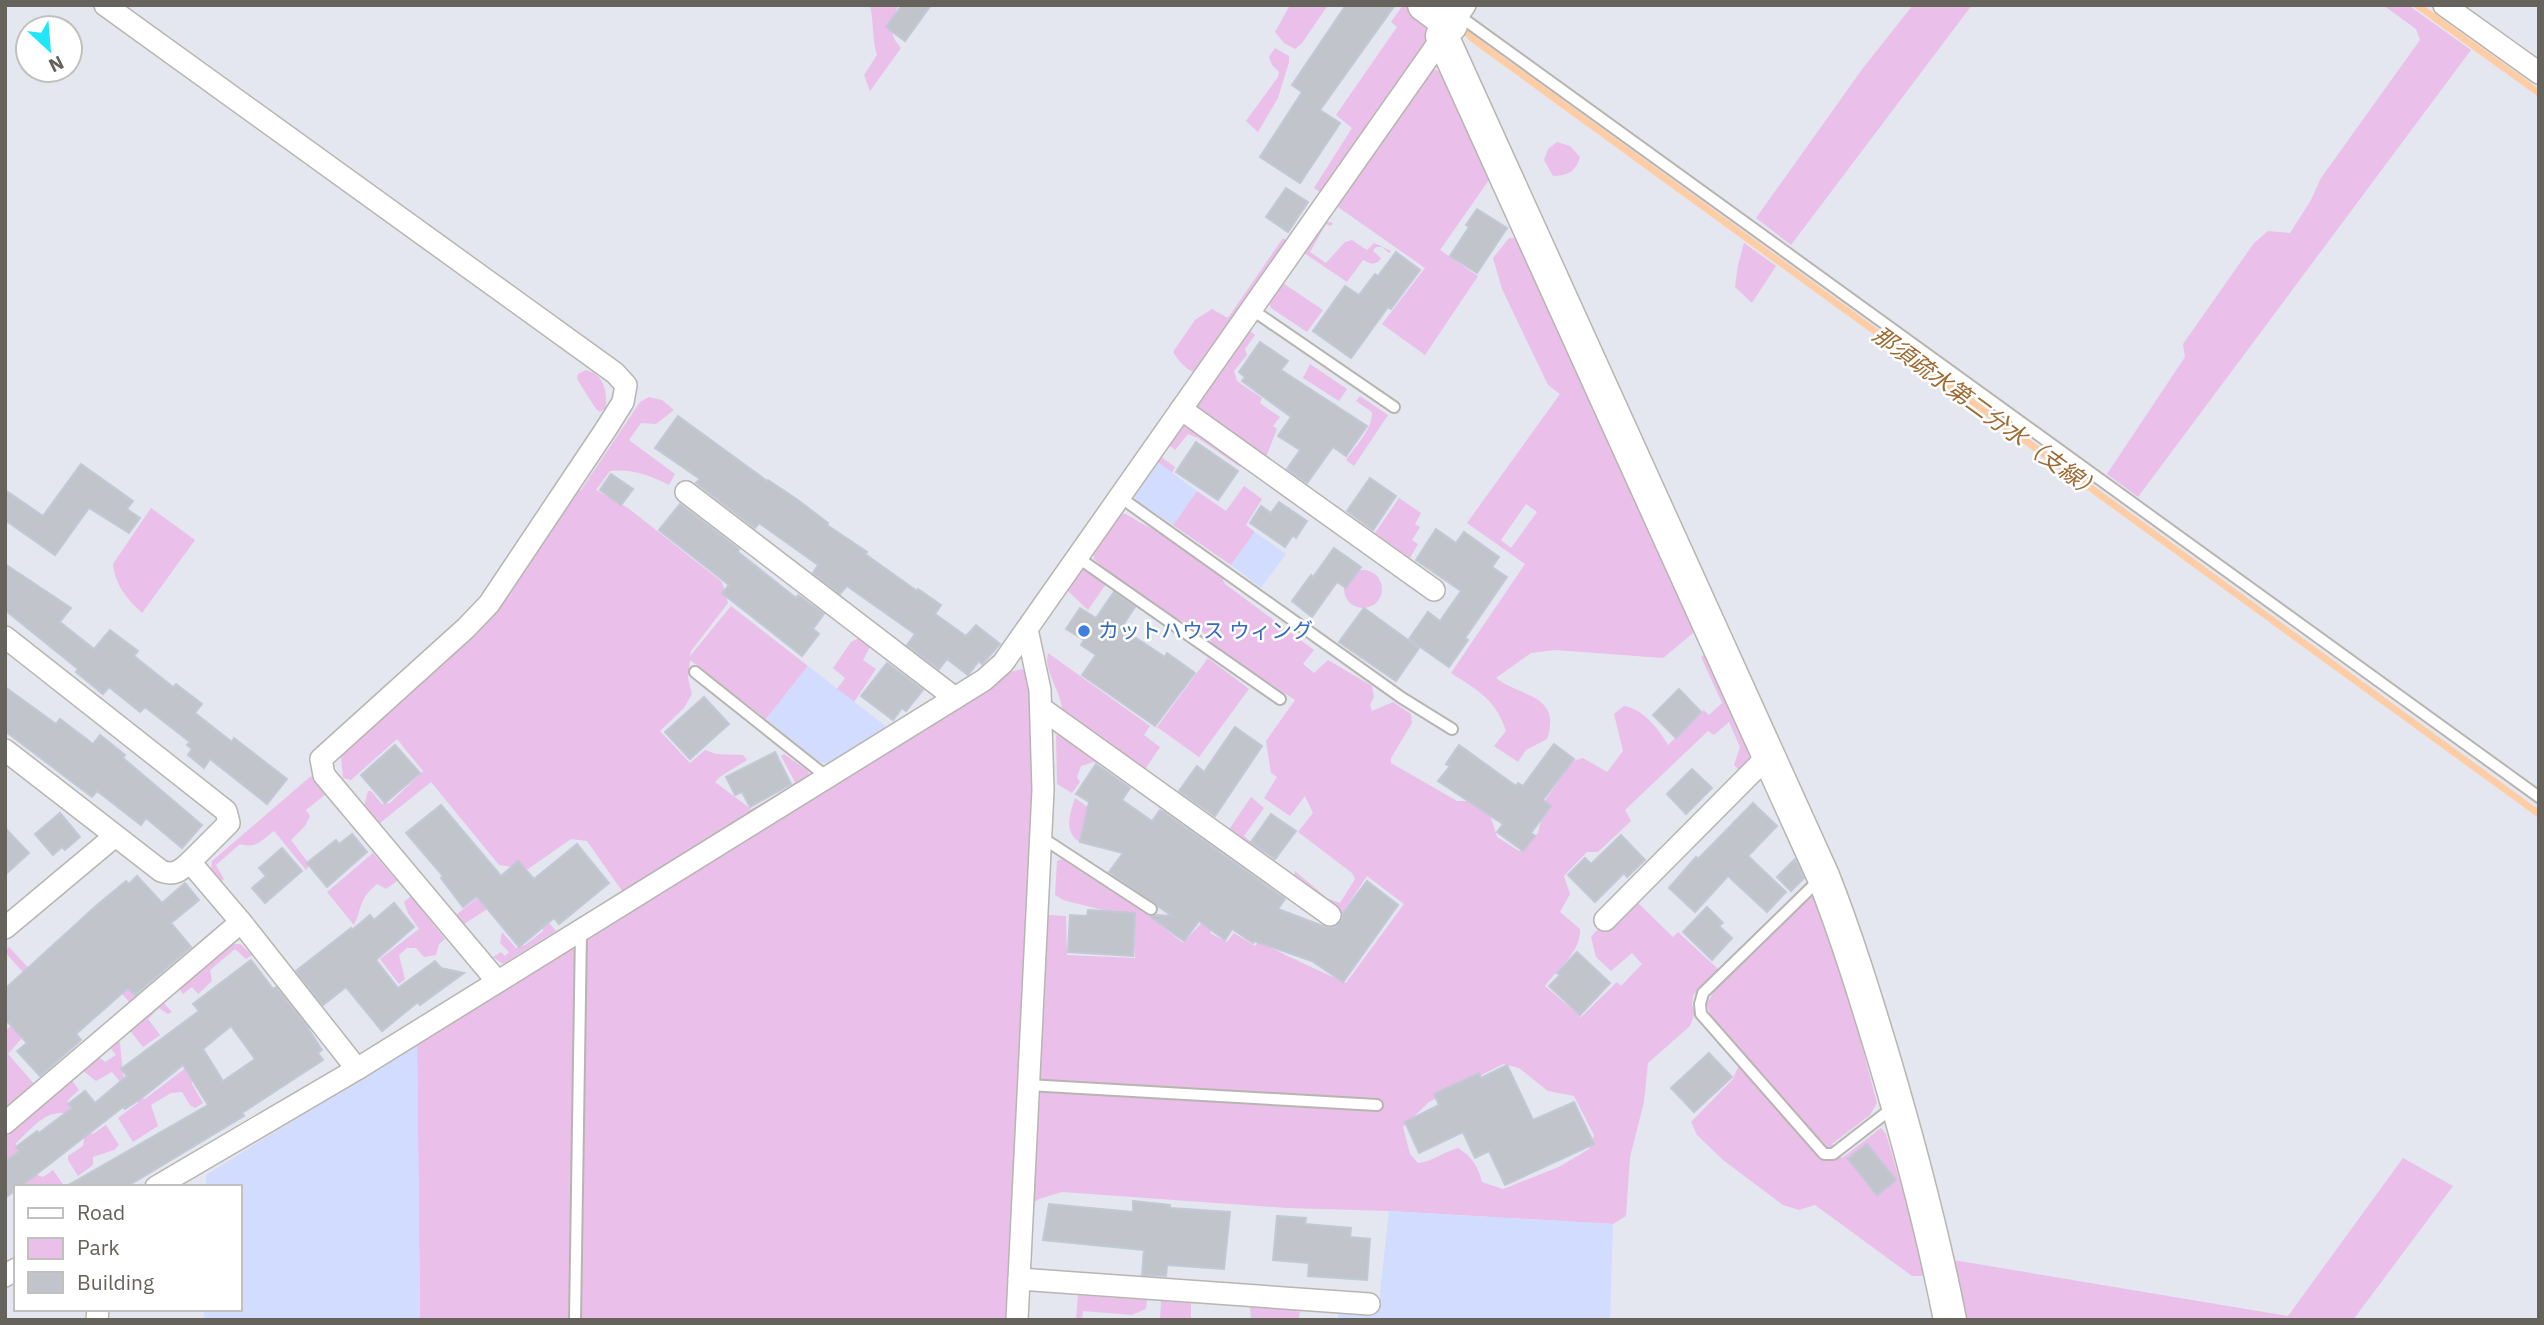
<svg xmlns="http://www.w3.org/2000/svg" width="2544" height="1325" font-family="'IBM Plex Sans','Noto Sans JP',sans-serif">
	<rect width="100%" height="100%" fill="#e4e7f0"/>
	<g fill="#eabfe9" fill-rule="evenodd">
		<path d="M870,5H898C892,24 887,32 901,48L870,91L864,75L877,55C872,40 874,22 870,5Z"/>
		<path d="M1290,5H1328L1302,43L1295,49L1284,43L1275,32Z"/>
		<path d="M1403,5L1424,20L1430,37L1323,194L1314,188L1352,128L1336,115L1397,27L1391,22Z"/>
		<path d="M1913,5H1972L1791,245L1756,218L1863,68Z"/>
		<path d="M2383,5H2408L2471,50L2138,497L2107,474L2185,357L2183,344L2254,243L2268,231L2290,233L2311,200L2321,178L2420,40L2416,29Z"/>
		<path d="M1275,48L1289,56V62L1278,98L1258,132L1246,121L1278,77L1279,72L1272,65L1269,57Z"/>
		<path d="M1434,69L1442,73L1491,177L1440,250L1478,276L1425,355L1382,324L1425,268L1338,207L1425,75Z"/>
		<path d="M1557,142L1570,146L1580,157C1575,172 1569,175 1553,176L1544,160L1548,149Z"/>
		<path d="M1325,221L1333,223L1331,226L1326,224L1310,252L1326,263L1345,242L1352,240L1367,250L1374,243L1391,251L1389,253L1382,247H1376L1373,251L1381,258L1378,262L1372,264L1363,260L1347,282L1304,253Z"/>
		<path d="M1283,238L1287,241L1195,373C1184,368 1179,361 1173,352L1195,320L1212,309L1228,318Z"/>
		<path d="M1509,238H1526L1698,625L1692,634L1663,658L1555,650L1531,653L1496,678C1522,698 1562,694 1547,739L1526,750L1518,762L1494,746L1506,731C1495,698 1478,691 1451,673L1525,564L1467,523L1560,394L1548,385L1502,289L1493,258ZM1526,504L1537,512L1511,548L1501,540Z"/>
		<path d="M1744,243L1776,266L1752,303L1735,287L1738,265Z"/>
		<path d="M1280,281L1323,310L1307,332L1271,308L1268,299Z"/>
		<path d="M1250,331L1255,335L1245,349L1247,355L1234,371L1237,381L1262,398L1260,403L1280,417L1273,426L1277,429L1266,457L1198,411L1195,403L1241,338Z"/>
		<path d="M1310,364L1347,389L1339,401L1303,378Z"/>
		<path d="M586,370C604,374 607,392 606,408L600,412L596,409L577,379L578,374Z"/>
		<path d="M1360,396L1388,415L1354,466L1346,460C1356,445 1372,431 1372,412L1356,401Z"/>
		<path d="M649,397L662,400L674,410L656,424L641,423L629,440L675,474L669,485C649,475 633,469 610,471L596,490L628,508L722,582L728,603L691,651L690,656L731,606L808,666L766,719L690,660L688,678L692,694L684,708L660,731L690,763L705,750L716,754L743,755L747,760L721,776L715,782L751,809L786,790L795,782L781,756L784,754L808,771L811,778L1003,674L1022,669L1030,676L1036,708L1030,914L1066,916L1067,955L1135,958L1132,924L1114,913L1063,900L1055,895L1057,861L1062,859L1148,915L1183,943L1209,915L1217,918L1210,933L1227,942L1234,933L1255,946L1259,941C1287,957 1316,969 1346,983L1404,904L1367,876L1340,916L1294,879L1295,871L1327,898L1340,903L1355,879L1352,873L1298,832L1313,813L1305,796L1290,816L1264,798L1277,777L1271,773L1266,741L1295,700L1213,646L1209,637L1196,627L1175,618L1113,576L1094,559L1093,548L1119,513C1129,513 1134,520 1143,524C1172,537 1196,557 1221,576L1225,584L1314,650L1303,664L1314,673L1328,660L1372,686L1374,697L1370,705L1372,711L1393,702L1411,714L1412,723L1391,758V763L1457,801H1473L1488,808L1497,837L1519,851L1538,833L1546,799L1573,761L1583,758L1607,772L1623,751L1614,714L1624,706C1643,709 1659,729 1668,745L1704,710L1709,715L1722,703L1701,657L1707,652L1750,745L1749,761L1739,770L1734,765L1740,747L1729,722L1714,735L1708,731L1625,810L1631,821L1598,852H1587L1564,876L1570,894L1560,912L1580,929C1581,952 1557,969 1545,986L1581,1017L1617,982L1621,986L1642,964L1632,953L1611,971L1596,957L1591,937L1598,929L1610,931L1638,903L1673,937L1678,932L1719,970L1693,995L1692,1005L1695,1013L1690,1026L1648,1063L1644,1102L1630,1157L1626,1216L1613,1224L1389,1211L1287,1208L1062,1192L1039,1199L1016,1214L1010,1320H420L417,1043L632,905L587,841L571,839L528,869L499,865L431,782L380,823L364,806L368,791H371L382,804L390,803L423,771L397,739L351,780L343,778L341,757L492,613L573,494L581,490L640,402ZM1503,1064L1519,1068L1548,1091L1574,1096L1594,1135L1589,1149L1559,1167L1503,1189L1482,1182C1478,1166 1472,1157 1458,1148C1443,1152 1434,1161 1418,1163L1410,1154L1403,1127L1429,1102Z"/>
		<path d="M1187,424L1243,463L1240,467L1198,438L1188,434L1175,450L1170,446L1160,456L1175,467L1172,473L1155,460L1178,426Z"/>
		<path d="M1244,486L1262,499L1246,525L1255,532L1231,565L1173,525L1197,491L1226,511Z"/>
		<path d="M1399,498L1421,513L1415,524L1420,527L1412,540L1418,544L1410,558L1375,533Z"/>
		<path d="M151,508L195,540L142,613C127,599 115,585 113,564Z"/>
		<path d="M1078,567L1106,584L1088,610L1065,588Z"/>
		<circle cx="1363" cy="589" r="19"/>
		<path d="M861,637L871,645L863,660L876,669L854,702L837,689L845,678L833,668L851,642Z"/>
		<path d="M1048,653L1150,726L1144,735L1160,747L1144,771L1062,715C1064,693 1043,673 1048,653Z"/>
		<path d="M1208,658L1249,689L1199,757L1157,727Z"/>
		<path d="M1059,733L1108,765L1106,768L1094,762L1081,766L1077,777L1080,782L1072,793L1057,784L1056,736Z"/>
		<path d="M311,776L326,794L306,810L310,816L305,826L291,840L310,865L306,870L274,831C262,840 256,849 240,844L216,865L224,879L220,882L211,871L212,861Z"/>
		<path d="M1251,797L1264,808L1244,836L1272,859L1271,863L1228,831Z"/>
		<path d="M1075,798L1119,829L1085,822L1080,842C1063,832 1070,814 1075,798Z"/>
		<path d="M373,853L397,881L386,889L377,884C358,900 363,906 354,925L327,892Z"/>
		<path d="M508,873L556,931L503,964L493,957L501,952L505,956L509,952L500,943L502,932L516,948L525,945L543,931L542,922L514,892L464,924L456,915Z"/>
		<path d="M411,896L445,939L439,944L436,955L424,957L416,948H407L399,955L405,979L399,984L380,959L419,929L408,913L404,902Z"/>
		<path d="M1811,896L1816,898L1855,1020L1877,1103L1870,1115L1832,1144L1842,1158L1881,1128L1886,1134L1926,1271L1922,1276H1912L1815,1205L1799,1210L1783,1205L1723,1160L1697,1135L1691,1122L1733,1079L1743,1055L1711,1018L1707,1004L1714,991ZM1867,1144L1896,1180L1877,1195L1848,1159Z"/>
		<path d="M227,944H240L252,955L246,959L235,949L210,970L212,981L198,994L192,987L183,994L178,987Z"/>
		<path d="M9,947L51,992L100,950L124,978L122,980L136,997L130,1003L95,962L50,999L55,1007V1013L33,1032L23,1037L8,1054L36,1086L5,1112V1031L45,997L5,952Z"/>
		<path d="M161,1000L172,1012L168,1014L159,1008L148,1019L160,1035L143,1047L128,1028Z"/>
		<path d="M116,1038L120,1043L123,1075L140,1098L145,1099L192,1063V1084L203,1103L195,1108L190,1105L182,1092L171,1093L151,1105L158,1126L133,1142L118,1118L138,1103L112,1072L96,1081L82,1070L98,1056L105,1062L116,1055L108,1045Z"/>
		<path d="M70,1078L79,1090L68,1100C69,1113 80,1129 93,1134L106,1125L119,1145L114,1150L93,1157V1165L78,1176L68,1160V1156L83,1146L84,1139L64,1113C42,1112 32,1129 16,1143C16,1157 30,1174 43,1177L53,1170L65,1187H25L27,1180L10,1160L5,1159V1135Z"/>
		<path d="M2403,1158L2453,1186L2353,1320H1960L1953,1260L2288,1316Z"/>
		<path d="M1078,1295L1147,1300L1146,1309L1132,1315L1083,1311L1082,1320H1076Z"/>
		<path d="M1161,1301L1191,1303V1320H1160Z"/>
		<path d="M1250,1305L1300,1309L1299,1320H1251Z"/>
	</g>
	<g fill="#d2dcfe">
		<path d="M1155,460L1197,491L1173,525L1137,501L1133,494Z"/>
		<path d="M1255,532L1286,554L1261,588L1231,565Z"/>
		<path d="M808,666L888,728L834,763L825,764L818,761L766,719Z"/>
		<path d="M417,1043L420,1320H204V1309H240V1187H206V1175Z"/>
		<path d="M1389,1211L1613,1224L1610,1320H1338V1310L1378,1312Z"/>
	</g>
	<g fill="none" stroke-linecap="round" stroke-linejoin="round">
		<g stroke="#ffcda5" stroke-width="7">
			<path d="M2417,5L2539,93"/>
			<path d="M1461,25L1473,39L2539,814"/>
		</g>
	</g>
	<g fill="#c1c4cb" stroke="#c2c8d5" stroke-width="2" fill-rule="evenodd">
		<path d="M902,5H931L905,41L886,27Z"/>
		<path d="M1346,5H1395L1320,110L1340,123L1300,183L1260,157L1302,92L1292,85Z"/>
		<path d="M1286,188L1308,202L1288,232L1266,217Z"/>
		<path d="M1477,209L1507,228L1477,273L1450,256L1469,227L1466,225Z"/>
		<path d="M1396,252L1420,270L1391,309L1388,307L1351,358L1313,331L1345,286L1359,295L1375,274L1378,276Z"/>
		<path d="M1260,342L1288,361L1281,370L1367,426L1346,456L1333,447L1307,483L1287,469L1300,450L1278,436L1291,417L1242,381L1245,377L1239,372Z"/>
		<path d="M678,416L767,481L768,480L798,500L828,523L827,525L867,552L865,554L917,591L918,589L941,605L935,614L966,636L976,625L1000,644L986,660L982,664L979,661L968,675L947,659L939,669L907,645L915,634L847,586L840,594L813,573L818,565L759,523L755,528L696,483L700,479L655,448Z"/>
		<path d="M1196,442L1238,471L1218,500L1176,472Z"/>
		<path d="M81,464L133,501L127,509L140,518L129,533L89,508L55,555L5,520V490L43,516Z"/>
		<path d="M611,474L633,489L621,505L600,490Z"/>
		<path d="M1370,478L1396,496L1373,530L1347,511Z"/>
		<path d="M1279,502L1307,521L1296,538L1293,535L1285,547L1250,523L1261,506L1271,513Z"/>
		<path d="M680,504L739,549L738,552L796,598L798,595L824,614L813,629L819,634L802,656L722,593L729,585L659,530Z"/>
		<path d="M1436,529L1456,543L1464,532L1499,557L1492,567L1507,577L1465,638L1468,640L1449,667L1409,639L1428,612L1440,621L1461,591L1416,560Z"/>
		<path d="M1334,548L1361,567L1346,588L1337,582L1312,617L1292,601L1311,575L1313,577Z"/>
		<path d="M5,564L71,608L60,622L94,649L110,630L138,651L134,656L173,687L176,684L202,704L195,713L232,742L234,738L287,779L267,804L210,759L204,768L188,755L192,749L187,745L190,742L145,707L140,712L109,687L103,694L76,672L78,669L5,610Z"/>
		<path d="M1114,592L1135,607L1121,628L1165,657L1167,653L1195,673L1155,726L1082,675L1096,655L1081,645L1084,640L1066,629L1080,608L1096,618Z"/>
		<path d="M1364,608L1419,648L1396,681L1339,642Z"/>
		<path d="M887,663L923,690L906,711L902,708L893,720L861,696Z"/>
		<path d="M5,687L56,724L60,719L93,744L100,735L125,755L123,758L202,825L182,848L146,818L141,825L97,791L92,797L5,731Z"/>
		<path d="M1679,689L1701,712L1676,738L1653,715Z"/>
		<path d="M704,697L729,724L690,759L665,732Z"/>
		<path d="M1235,727L1262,746L1215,816L1179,791L1197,766L1204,772Z"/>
		<path d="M1554,744L1574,759L1543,800L1551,806L1531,833L1535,836L1523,851L1497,832L1503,824L1438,781L1450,766L1446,764L1459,745L1516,786L1518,783L1523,786Z"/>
		<path d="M395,745L420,773L385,803L361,775Z"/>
		<path d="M775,752L791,784L750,807L742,792L735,795L726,777Z"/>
		<path d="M1096,764L1130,788L1122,800L1152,821L1160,810L1164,812L1285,899L1278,909L1328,928L1335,927L1341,922L1343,913L1367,881L1398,905L1343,982L1312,961L1254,941L1253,943L1232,929L1225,940L1199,921L1184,941L1151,917L1156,915L1172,916L1109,872L1123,853L1080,842L1089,802L1076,794Z"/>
		<path d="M1692,769L1712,788L1686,814L1667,794Z"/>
		<path d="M1753,803L1777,826L1748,856L1786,892L1767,912L1728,876L1695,912L1669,888L1696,857L1698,859Z"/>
		<path d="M441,805L501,876L518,861L534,879L577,844L609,883L559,924L554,918L519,947L477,896L463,907L441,878L443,876L406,833Z"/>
		<path d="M60,813L80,837L65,850L62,847L53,855L35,834Z"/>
		<path d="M1271,814L1296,831L1275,859L1251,842Z"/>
		<path d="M5,828L29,853L5,875Z"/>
		<path d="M352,834L367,852L327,887L307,863L336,840L339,844Z"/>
		<path d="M1621,835L1645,860L1627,877L1624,873L1595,902L1568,875L1585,858L1591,864Z"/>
		<path d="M282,848L302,871L265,903L252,888L266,876L259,868Z"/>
		<path d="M1795,859L1804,878L1791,891L1777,877Z"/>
		<path d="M137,876L162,903L185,883L199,900L171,923L191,947L135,995L128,988L76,1034L81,1040L40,1076L17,1051L27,1043L5,1019V989L97,905L126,881L129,884Z"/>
		<path d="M394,903L414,927L376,960L398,988L435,961L441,968L464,973L420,1005L418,1002L382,1031L346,987L323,1005L296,971L351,928L352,930L370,915L374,920Z"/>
		<path d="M1707,907L1723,923L1719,926L1732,938L1712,960L1683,932Z"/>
		<path d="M1088,910L1135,913L1133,956L1068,952L1070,915L1087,916Z"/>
		<path d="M1577,952L1610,983L1580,1015L1549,986L1560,975L1557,973Z"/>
		<path d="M251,960L273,989L276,987L306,1025L322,1050L318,1053L323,1060L242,1113L244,1116L126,1187H65L208,1105L183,1065L143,1097L125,1109L123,1107L20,1187H16V1190L5,1198V1162L19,1151L16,1147L37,1131L39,1133L72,1108L68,1104L85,1091L95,1103L127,1076L121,1069L199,1011L193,1004ZM231,1026L255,1059L223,1081L203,1049Z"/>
		<path d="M1709,1053L1732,1077L1694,1112L1671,1088Z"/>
		<path d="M1507,1065L1533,1120L1574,1102L1594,1144L1505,1185L1489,1151L1475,1158L1463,1132L1419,1153L1405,1122L1439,1105L1434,1094L1479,1073L1481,1078Z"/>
		<path d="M1867,1144L1896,1180L1877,1195L1848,1159Z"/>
		<path d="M1133,1201L1170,1205V1208L1230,1212L1224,1269L1167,1265L1166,1276L1142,1275L1144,1250L1043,1240L1049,1204L1133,1212Z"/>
		<path d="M1277,1216L1306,1218L1305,1224L1351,1228L1350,1237L1370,1239L1367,1280L1308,1276L1309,1263L1273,1260Z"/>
	</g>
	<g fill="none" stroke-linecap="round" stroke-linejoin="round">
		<defs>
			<g id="lane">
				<path d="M1458,15L2539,797"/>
				<path d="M1251,309L1394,407"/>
				<path d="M1120,497L1402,698L1452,729"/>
				<path d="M1077,557L1280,699"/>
				<path d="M695,672L827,777"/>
				<path d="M1041,837L1151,909"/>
				<path d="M1821,878L1703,993L1700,1004L1701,1014L1824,1154H1833L1895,1106"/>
				<path d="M1028,1085L1377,1105"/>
				<path d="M575,1320L581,931"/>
			</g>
			<g id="street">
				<path d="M105,5L615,373L626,385L623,402L606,429L489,604L466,628L321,759L324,775L497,981"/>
				<path d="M2444,5L2539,73"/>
				<path d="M1181,409L1434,590"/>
				<path d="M686,492L955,698"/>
				<path d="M5,637L226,811L229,823L190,862"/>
				<path d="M1041,708L1330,915"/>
				<path d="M5,750L161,871C174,876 180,871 190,862L241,922L357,1069"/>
				<path d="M1605,920L1768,756"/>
				<path d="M5,928L115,836"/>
				<path d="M5,1123L241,922"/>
				<path d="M156,1187L357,1069L984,680L1003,663L1465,5"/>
				<path d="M5,1276L16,1269"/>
				<path d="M1019,1279L1369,1304"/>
				<path d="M97,1320L98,1309"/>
				<path d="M1017,1320L1043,790L1040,690L1027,629"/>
			</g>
			<g id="secondary">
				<path d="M1424,5L1451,25"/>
				<path d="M1442,36L1823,876C1847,937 1866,999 1885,1062C1910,1147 1933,1233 1950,1320"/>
			</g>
		</defs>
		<use href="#lane" stroke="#b8b5b0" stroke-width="14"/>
		<use href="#street" stroke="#b8b5b0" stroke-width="24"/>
		<use href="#secondary" stroke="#b9b5af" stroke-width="35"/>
		<use href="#lane" stroke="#fff" stroke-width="10"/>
		<use href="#street" stroke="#fff" stroke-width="21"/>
		<use href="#secondary" stroke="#fff" stroke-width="32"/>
	</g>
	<circle fill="#3f7fe0" stroke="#fff" stroke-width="2.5" cx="1084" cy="631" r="7"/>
	<g text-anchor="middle" stroke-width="5" stroke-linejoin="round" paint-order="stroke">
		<g font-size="21" fill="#366cbe" stroke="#fff" text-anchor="start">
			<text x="1098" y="638">カットハウス ウィング</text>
		</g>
		<g font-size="23" font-style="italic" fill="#9f6a31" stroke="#fff">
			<text transform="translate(1987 413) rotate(36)" y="8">那須疏水第二分水（支線）</text>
		</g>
	</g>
	<rect width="2544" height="1325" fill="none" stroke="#66625c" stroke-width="14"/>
	<rect x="14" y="1185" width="228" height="126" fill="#ffffff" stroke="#c2c0be" stroke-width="2"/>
	<rect x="28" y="1208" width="35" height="10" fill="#ffffff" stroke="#c2c0be" stroke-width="2"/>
	<text x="77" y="1220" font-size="21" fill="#66625c">Road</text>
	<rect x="28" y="1238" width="35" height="21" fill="#eabfe9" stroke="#c2c0be" stroke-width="2"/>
	<text x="77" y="1255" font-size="21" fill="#66625c">Park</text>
	<rect x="28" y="1272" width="35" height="21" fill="#c1c4cb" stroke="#c2c0be" stroke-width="2"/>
	<text x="77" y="1290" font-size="21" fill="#66625c">Building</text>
	<g transform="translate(49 49) rotate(154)"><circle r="33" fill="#ffffff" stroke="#c2c0be" stroke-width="2"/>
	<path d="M0-5L12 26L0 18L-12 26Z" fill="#22e6f8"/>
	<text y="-10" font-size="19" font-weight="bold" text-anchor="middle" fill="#66625c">N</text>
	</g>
</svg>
